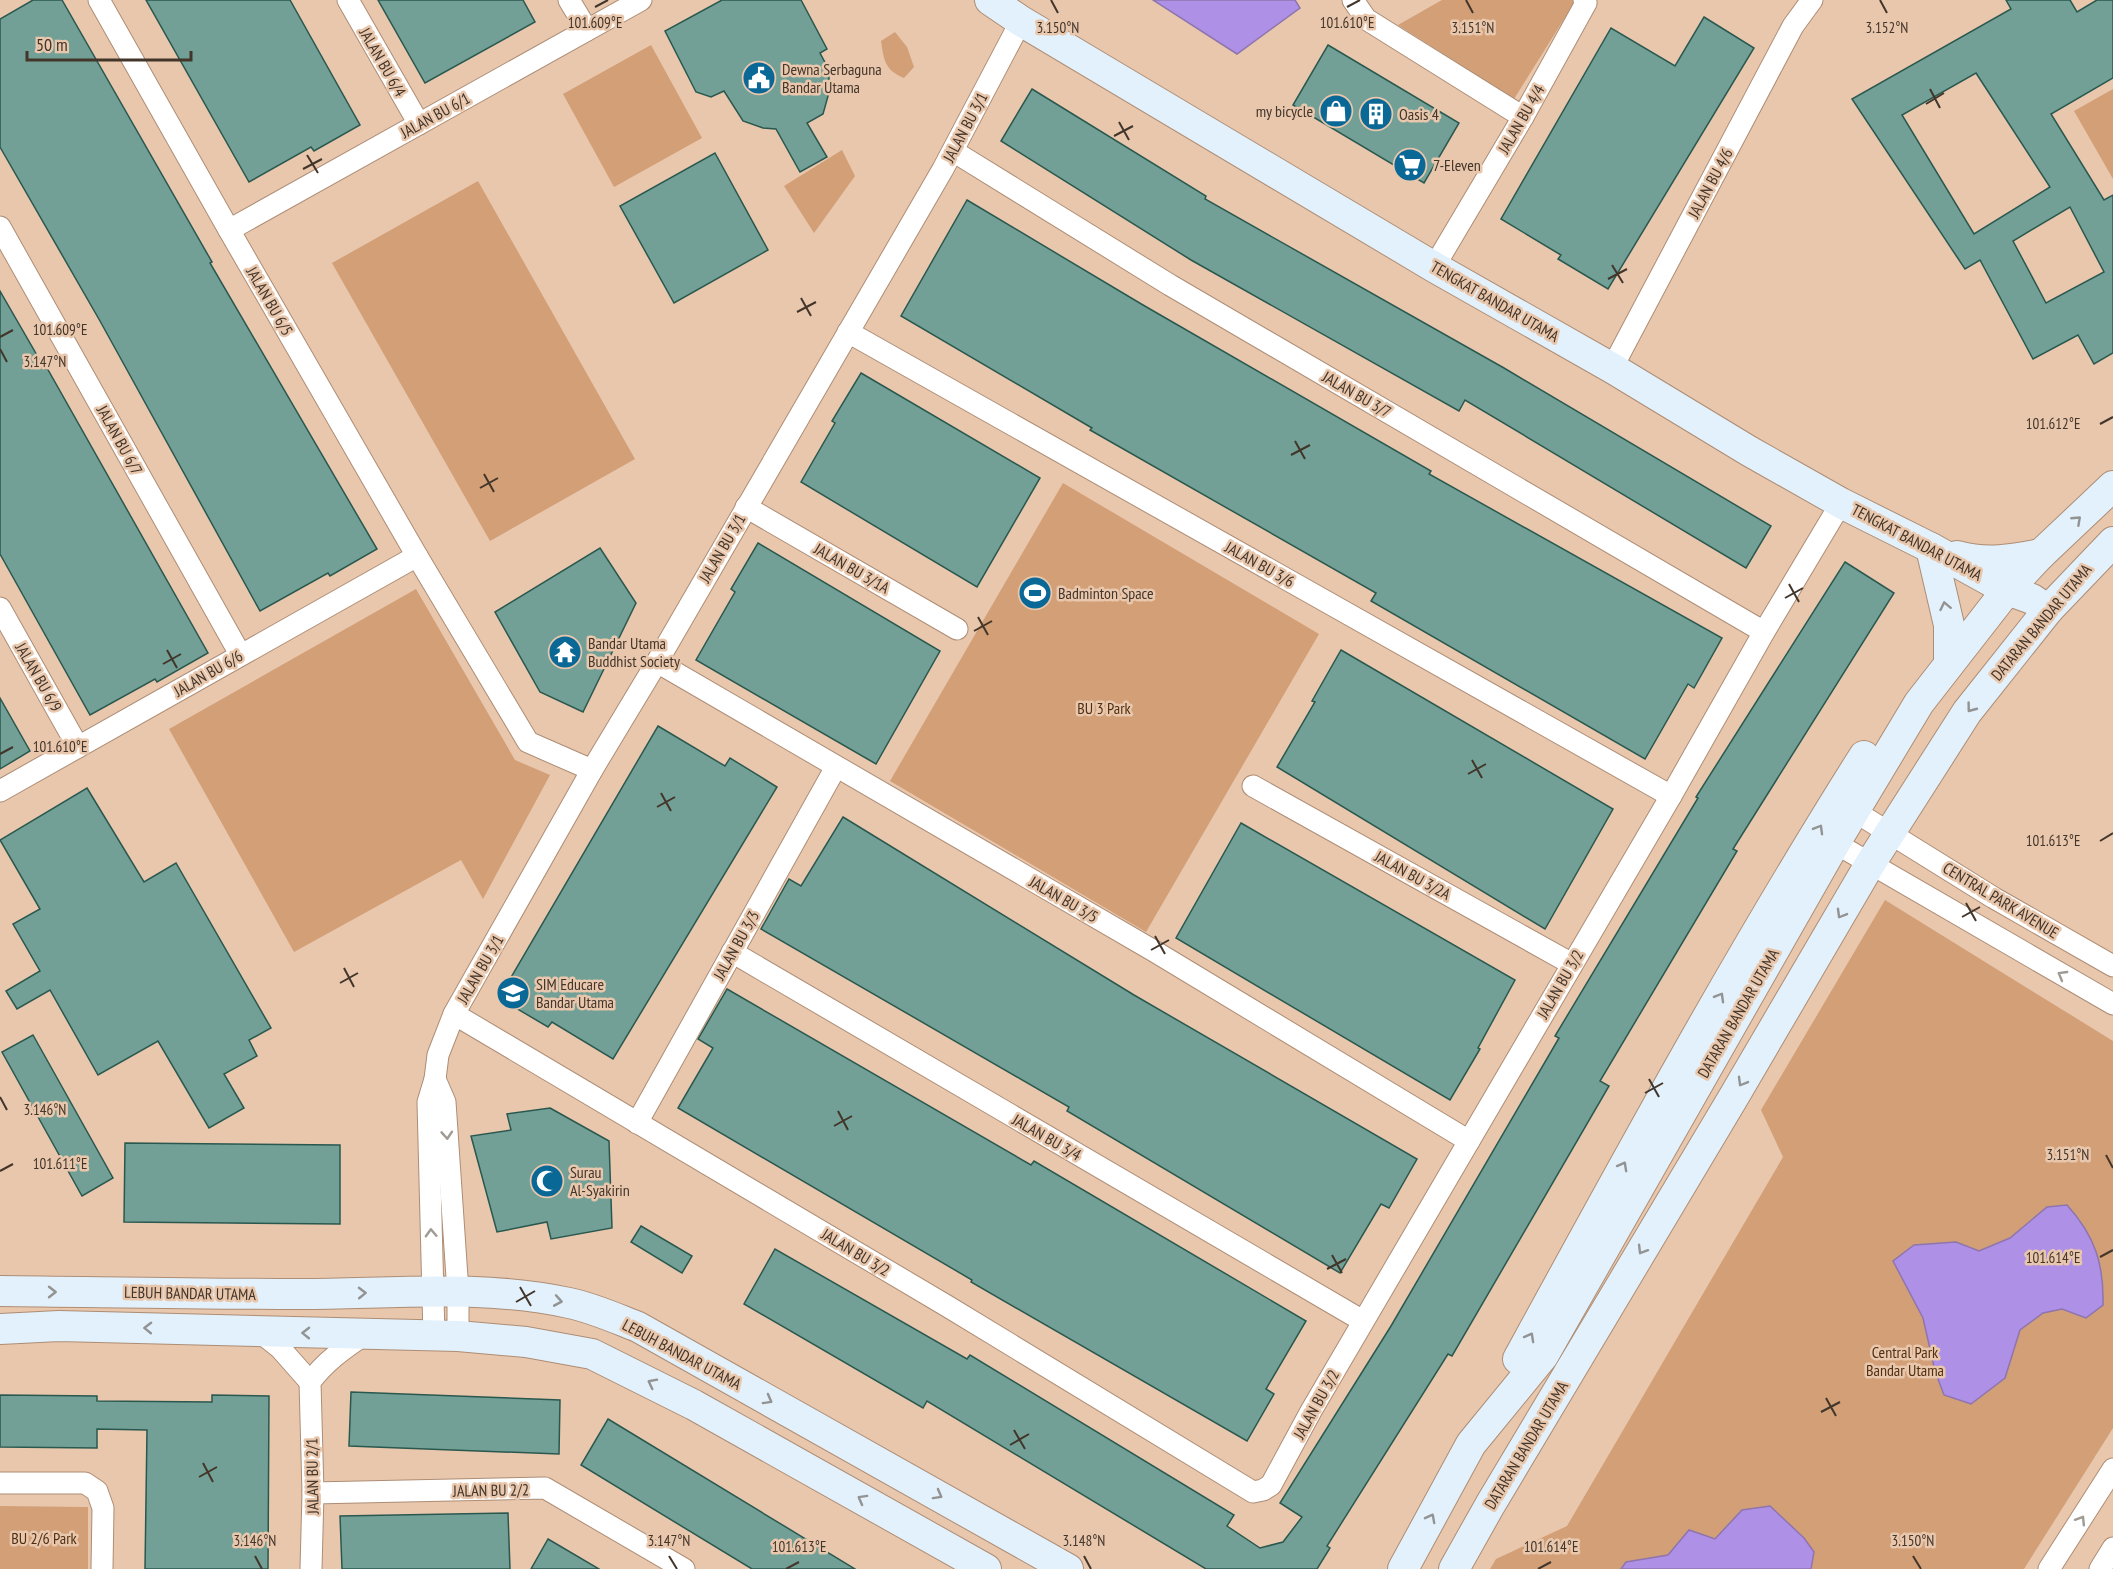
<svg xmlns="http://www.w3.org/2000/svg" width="2113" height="1569" font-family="'PT Sans Narrow',sans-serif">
	<rect width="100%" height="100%" fill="#e9c7ad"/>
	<g fill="#d29f77">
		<path d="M1442,0H1576L1514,99L1398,25Z"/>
		<path d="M895,32L907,47L914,67L904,78C885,70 884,61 881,41Z"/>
		<path d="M651,45L702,138L614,187L563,94Z"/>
		<path d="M2113,89V179L2074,111Z"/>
		<path d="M842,150L855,176L814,233L784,186Z"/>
		<path d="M478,181L635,459L490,541L332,263Z"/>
		<path d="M1063,483L1319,634L1146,932L890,781Z"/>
		<path d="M416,589L515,760L550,775L483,899L461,860L294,952L169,729Z"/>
		<path d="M1885,900L2113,1041V1428L2024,1569H1490L1496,1559L1567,1526L1783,1157L1761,1110Z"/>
		<path d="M0,1506L88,1507V1569H0Z"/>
	</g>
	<g fill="#ae90e7" stroke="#8e75ae" stroke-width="1.5">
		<path d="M1153,0H1295L1300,8L1237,54Z"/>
		<path d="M2067,1205C2095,1236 2104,1264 2103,1305L2086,1318L2062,1309L2043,1313L2020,1330L2005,1378L1971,1404L1944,1395L1935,1371L1923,1318L1893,1261L1914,1245L1956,1242L1979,1251L2010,1238L2047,1207Z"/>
		<path d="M1770,1506L1804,1538L1814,1552L1811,1569H1621L1626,1562L1668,1555L1689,1530L1715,1539L1742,1510Z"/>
	</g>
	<g fill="#72a096" stroke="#2a584f" stroke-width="1.5" fill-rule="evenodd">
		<path d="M33,0H62L212,262L210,263L377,549L330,576L328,573L260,611L100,321L0,147V19Z"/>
		<path d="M146,0H290L360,125L314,151L311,147L249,182Z"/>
		<path d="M378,0H523L535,22L425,83Z"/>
		<path d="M722,0H801L827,49L820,53L828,68L830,89L823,114L807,123L827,157L800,172L776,129L763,128L743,121L724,91L711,97L696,92L665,31Z"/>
		<path d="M2006,0H2070L2077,12L2097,0H2113V78L2051,114L2104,200L2113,195V353L2094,364L2078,335L2033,359L1980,260L1965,269L1852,99L2011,9ZM1976,73L2050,187L1974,234L1902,115ZM2070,207L2104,272L2046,303L2013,241Z"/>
		<path d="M1704,17L1754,48L1608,289L1558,259L1561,255L1501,219L1611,28L1675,66Z"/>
		<path d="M1328,45L1459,123L1424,183L1293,105Z"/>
		<path d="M1032,89L1206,196L1205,199L1504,368L1771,526L1746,568L1465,400L1459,411L1191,260L1001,141Z"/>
		<path d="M715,153L768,250L674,303L620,206Z"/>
		<path d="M967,200L1143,305L1431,471L1429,474L1722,638L1694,688L1688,684L1645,759L1371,601L1376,593L1090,430L1092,428L901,316Z"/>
		<path d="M0,291L45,369L47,368L208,653L157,682L155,679L90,715L0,554Z"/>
		<path d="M861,373L1040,478L977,587L801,482L835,423L832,421Z"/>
		<path d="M758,543L940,651L876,764L696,660L735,592L731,589Z"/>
		<path d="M600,548L636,603L583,712L540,692L495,612Z"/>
		<path d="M1845,562L1894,593L1733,849L1737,851L1600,1081L1609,1086L1452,1356L1448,1354L1327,1546L1330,1548L1317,1569H1206L927,1401L923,1408L744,1304L775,1249L967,1359L970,1355L1234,1515L1227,1526L1260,1548L1283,1542L1302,1517L1280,1503L1391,1326L1559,1038L1555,1036L1698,798L1696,797Z"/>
		<path d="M1341,650L1613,809L1545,929L1277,767L1315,702L1312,701Z"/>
		<path d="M0,698L30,751L0,769Z"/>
		<path d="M658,726L725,766L730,758L777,787L613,1059L552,1022L548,1027L499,998Z"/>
		<path d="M87,788L144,882L176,863L271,1028L249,1040L257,1056L224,1074L244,1108L209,1128L158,1041L98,1075L50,990L17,1009L6,991L40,971L13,924L40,909L0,840Z"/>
		<path d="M843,817L1134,995L1417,1159L1389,1208L1381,1204L1340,1273L1067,1111L1069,1107L761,929L789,879L801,886Z"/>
		<path d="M1241,823L1515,980L1478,1048L1480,1049L1450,1100L1176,938Z"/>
		<path d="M727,989L1031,1165L1034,1161L1306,1321L1266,1389L1274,1394L1247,1441L971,1282L972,1280L678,1108L713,1048L698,1039Z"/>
		<path d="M33,1035L113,1178L82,1196L2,1052Z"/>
		<path d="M550,1108L609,1141L612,1228L551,1239L547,1222L497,1232L471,1136L511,1130L507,1114Z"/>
		<path d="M125,1143L340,1145V1224L124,1222Z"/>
		<path d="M641,1226L692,1256L682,1273L631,1242Z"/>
		<path d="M351,1392L560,1400L559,1454L349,1446Z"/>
		<path d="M0,1395L97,1396V1401L212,1402V1395L269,1396L268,1569H145L147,1430L97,1429V1448L0,1447Z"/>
		<path d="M608,1419L855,1569H752L581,1465Z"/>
		<path d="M508,1513L510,1569H342L340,1516Z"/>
		<path d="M548,1539L599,1569H531Z"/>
	</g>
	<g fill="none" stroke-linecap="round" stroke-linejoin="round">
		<defs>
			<g id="street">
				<path d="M99,0L229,230L417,556L528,742L592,770"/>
				<path d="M348,0L419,124"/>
				<path d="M569,0L587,30"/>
				<path d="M1353,0L1366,19L1523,117"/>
				<path d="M953,151L1170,285L1764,632"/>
				<path d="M0,227L240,654"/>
				<path d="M229,230L641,0"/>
				<path d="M1434,267L1523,117L1586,3L1584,0"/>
				<path d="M848,332L1671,796"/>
				<path d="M1612,368L1793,26L1812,0"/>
				<path d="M746,507L957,629"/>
				<path d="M0,608L78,747"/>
				<path d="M657,662L1154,951L1469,1141"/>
				<path d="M1253,786L1572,964"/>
				<path d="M0,791L417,556"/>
				<path d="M1854,811L1994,898L2113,966"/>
				<path d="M1835,843L2113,1004"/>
				<path d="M732,952L1363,1321"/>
				<path d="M454,1014L947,1306L1253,1492L1263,1490L1271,1485L1311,1411L1671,796L1764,632L1841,503"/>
				<path d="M435,1079L445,1102L458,1292V1336"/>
				<path d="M637,1123L836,767"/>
				<path d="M260,1332L280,1348L310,1382"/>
				<path d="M434,1336L428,1102L435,1079L438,1055L454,1014L592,770L657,662L943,169L1021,21"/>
				<path d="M0,1483H85L97,1491L103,1508L102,1569"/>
				<path d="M313,1493L545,1488L684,1569"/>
				<path d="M311,1569L313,1493L310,1382C325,1362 343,1349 364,1335"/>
				<path d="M2049,1569L2113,1469"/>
				<path d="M2100,1569L2113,1548"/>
			</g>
			<g id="secondary">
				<path d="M990,0L1021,21L1434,267L1612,368L1749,451L1841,503L1931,548L2007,590L2032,599L2048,610"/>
				<path d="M1931,548L1949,625V664"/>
				<path d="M1957,556C1986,564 2012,560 2041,554"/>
				<path d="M0,1291C100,1292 201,1294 301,1294C388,1294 483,1284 569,1303C593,1308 615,1318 638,1327L1068,1569"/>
				<path d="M0,1329L59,1326L458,1336L526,1342L592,1354L694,1405L986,1569"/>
				<path d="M1518,1359C1629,1156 1740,952 1864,756"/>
				<path d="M1403,1569L1471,1444L1543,1356L1835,843L1919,703L2007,590L2041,554L2113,486"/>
				<path d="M1454,1569L1490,1505L1733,1098L1870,864L1967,712L2048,610L2113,542"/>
			</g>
		</defs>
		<use href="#street" stroke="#ad8d75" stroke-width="23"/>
		<use href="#secondary" stroke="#ad8d75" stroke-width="32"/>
		<use href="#street" stroke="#fff" stroke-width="21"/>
		<use href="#secondary" stroke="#e2f1fb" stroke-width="30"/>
	</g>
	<defs><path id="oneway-chevron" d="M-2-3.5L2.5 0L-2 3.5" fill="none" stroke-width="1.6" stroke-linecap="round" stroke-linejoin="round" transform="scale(1.5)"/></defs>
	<g stroke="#929392">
		<use href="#oneway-chevron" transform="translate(2077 520) rotate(-43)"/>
		<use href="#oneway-chevron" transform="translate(1945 606) rotate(-102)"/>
		<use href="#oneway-chevron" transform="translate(1971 708) rotate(127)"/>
		<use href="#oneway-chevron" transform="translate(1819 829) rotate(-60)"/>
		<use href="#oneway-chevron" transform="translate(1841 914) rotate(120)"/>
		<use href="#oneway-chevron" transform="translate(1720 997) rotate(-60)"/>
		<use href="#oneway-chevron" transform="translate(1742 1082) rotate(120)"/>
		<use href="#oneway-chevron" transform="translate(1623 1166) rotate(-61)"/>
		<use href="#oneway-chevron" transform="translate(1642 1250) rotate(121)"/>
		<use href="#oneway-chevron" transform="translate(52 1292)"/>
		<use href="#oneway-chevron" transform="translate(362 1293) rotate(-1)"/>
		<use href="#oneway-chevron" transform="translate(558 1301) rotate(10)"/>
		<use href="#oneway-chevron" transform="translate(148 1328) rotate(-179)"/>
		<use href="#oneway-chevron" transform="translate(306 1333) rotate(-179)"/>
		<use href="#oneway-chevron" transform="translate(1530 1337) rotate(-61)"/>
		<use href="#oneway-chevron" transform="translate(652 1383) rotate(-153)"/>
		<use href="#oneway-chevron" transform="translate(768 1400) rotate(29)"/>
		<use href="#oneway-chevron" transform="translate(938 1495) rotate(29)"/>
		<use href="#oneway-chevron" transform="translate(862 1499) rotate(-151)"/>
		<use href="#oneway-chevron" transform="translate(1431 1518) rotate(-62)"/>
	</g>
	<g stroke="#a09a94">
		<use href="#oneway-chevron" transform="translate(2062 975) rotate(-150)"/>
		<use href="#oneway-chevron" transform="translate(447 1135) rotate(86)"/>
		<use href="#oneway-chevron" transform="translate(431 1233) rotate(-92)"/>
		<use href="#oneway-chevron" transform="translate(2081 1520) rotate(-58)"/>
	</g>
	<path fill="none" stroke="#42352a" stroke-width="2" d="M1051,0L1058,13M1466,0L1473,13M1880,0L1887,13M595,7L608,0M1347,7L1360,0M1930,89L1940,108M1926,104L1944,93M1119,122L1129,140M1114,136L1133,126M307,155L318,173M303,169L322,159M1612,265L1623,283M1608,279L1627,269M801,298L811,316M797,312L816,302M0,337L13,330M0,349L7,362M2100,424L2113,417M1295,441L1305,459M1291,455L1310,445M484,474L494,492M480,488L498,478M1789,584L1799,602M1785,598L1803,588M978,617L988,635M974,631L992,621M167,650L177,668M163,664L181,654M0,754L13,747M1472,760L1482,778M1468,774L1486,764M661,793L671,811M657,807L675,797M2100,841L2113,833M1966,903L1976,921M1962,917L1980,907M1155,936L1165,954M1151,950L1169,940M344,968L354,987M340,983L358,973M1649,1079L1659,1097M1645,1093L1663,1083M0,1097L7,1110M838,1111L848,1130M834,1126L852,1116M2106,1155L2113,1168M0,1171L13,1164M1332,1255L1342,1273M2100,1257L2113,1250M1327,1269L1346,1259M520,1287L531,1306M516,1302L535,1291M1826,1398L1836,1416M1821,1412L1840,1402M1014,1430L1025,1449M1010,1445L1029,1434M203,1463L213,1482M199,1477L217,1467M255,1556L262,1569M669,1556L677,1569M1084,1556L1091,1569M1913,1556L1921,1569M786,1569L799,1562M1538,1569L1551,1562"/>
	<defs>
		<symbol id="civic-disc" viewBox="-11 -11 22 22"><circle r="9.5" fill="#0a6897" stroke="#e9c7ad"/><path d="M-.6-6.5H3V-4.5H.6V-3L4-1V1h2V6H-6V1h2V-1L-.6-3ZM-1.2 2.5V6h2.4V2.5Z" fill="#fff"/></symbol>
		<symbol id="shop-disc" viewBox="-11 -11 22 22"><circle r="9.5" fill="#0a6897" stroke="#e9c7ad"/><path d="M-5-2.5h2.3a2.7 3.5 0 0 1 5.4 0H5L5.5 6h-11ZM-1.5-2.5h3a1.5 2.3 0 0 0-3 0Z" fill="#fff"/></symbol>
		<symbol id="building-disc" viewBox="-11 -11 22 22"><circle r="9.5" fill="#0a6897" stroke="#e9c7ad"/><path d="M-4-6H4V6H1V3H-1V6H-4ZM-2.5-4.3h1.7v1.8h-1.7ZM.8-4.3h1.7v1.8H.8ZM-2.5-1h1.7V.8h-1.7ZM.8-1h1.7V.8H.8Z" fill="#fff"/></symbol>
		<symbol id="supermarket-disc" viewBox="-11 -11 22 22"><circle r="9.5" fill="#0a6897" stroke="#e9c7ad"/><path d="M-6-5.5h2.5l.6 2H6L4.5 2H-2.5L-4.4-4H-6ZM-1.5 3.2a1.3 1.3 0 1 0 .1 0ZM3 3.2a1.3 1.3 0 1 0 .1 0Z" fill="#fff"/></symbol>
		<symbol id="stadium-disc" viewBox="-11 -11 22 22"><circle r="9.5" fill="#0a6897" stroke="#e9c7ad"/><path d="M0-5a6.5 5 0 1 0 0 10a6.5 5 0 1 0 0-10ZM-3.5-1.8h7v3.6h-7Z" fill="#fff"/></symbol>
		<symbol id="temple-disc" viewBox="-11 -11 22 22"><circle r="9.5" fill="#0a6897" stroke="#e9c7ad"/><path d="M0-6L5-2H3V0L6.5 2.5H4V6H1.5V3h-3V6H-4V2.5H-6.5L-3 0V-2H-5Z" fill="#fff"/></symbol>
		<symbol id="school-disc" viewBox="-11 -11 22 22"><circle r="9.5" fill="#0a6897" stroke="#e9c7ad"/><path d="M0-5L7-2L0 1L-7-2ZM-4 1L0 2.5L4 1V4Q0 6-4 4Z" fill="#fff"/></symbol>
		<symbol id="mosque-disc" viewBox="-11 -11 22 22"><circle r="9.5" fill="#0a6897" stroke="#e9c7ad"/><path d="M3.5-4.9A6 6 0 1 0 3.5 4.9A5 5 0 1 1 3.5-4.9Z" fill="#fff"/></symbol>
	</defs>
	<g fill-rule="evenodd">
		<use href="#civic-disc" x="740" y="59" width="38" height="38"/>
		<use href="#shop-disc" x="1317" y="92" width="38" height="38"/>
		<use href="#building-disc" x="1357" y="95" width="38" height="38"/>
		<use href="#supermarket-disc" x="1391" y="146" width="38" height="38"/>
		<use href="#stadium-disc" x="1016" y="574" width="38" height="38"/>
		<use href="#temple-disc" x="546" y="633" width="38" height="38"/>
		<use href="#school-disc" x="494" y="974" width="38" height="38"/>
		<use href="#mosque-disc" x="528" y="1162" width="38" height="38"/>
	</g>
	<g text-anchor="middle" stroke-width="5" stroke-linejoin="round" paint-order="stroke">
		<g font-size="16" fill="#42352a" stroke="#e9c7ad">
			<text transform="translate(383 62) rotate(60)" y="6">JALAN BU 6/4</text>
			<text transform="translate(435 115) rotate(-29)" y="6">JALAN BU 6/1</text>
			<text transform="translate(1521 119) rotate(-60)" y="6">JALAN BU 4/4</text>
			<text transform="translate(965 127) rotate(-62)" y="6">JALAN BU 3/1</text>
			<text transform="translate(1710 183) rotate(-62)" y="6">JALAN BU 4/6</text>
			<text transform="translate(270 301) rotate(60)" y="6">JALAN BU 6/5</text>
			<text transform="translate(1495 301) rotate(30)" y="6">TENGKAT BANDAR UTAMA</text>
			<text transform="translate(1357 394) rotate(30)" y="6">JALAN BU 3/7</text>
			<text transform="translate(120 440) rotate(61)" y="6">JALAN BU 6/7</text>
			<text transform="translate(1917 542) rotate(28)" y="6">TENGKAT BANDAR UTAMA</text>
			<text transform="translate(722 548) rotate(-60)" y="6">JALAN BU 3/1</text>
			<text transform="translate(1260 564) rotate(29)" y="6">JALAN BU 3/6</text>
			<text transform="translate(852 568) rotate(30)" y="6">JALAN BU 3/1A</text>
			<text transform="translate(2041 622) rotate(-50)" y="6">DATARAN BANDAR UTAMA</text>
			<text transform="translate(208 673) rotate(-30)" y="6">JALAN BU 6/6</text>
			<text transform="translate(39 677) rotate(60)" y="6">JALAN BU 6/9</text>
			<text transform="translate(1413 875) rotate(29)" y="6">JALAN BU 3/2A</text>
			<text transform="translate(1064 899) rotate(30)" y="6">JALAN BU 3/5</text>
			<text transform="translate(2001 900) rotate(31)" y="6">CENTRAL PARK AVENUE</text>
			<text transform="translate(736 945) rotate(-61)" y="6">JALAN BU 3/3</text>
			<text transform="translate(480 969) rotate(-60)" y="6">JALAN BU 3/1</text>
			<text transform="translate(1560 984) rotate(-60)" y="6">JALAN BU 3/2</text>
			<text transform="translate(1738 1013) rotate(-60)" y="6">DATARAN BANDAR UTAMA</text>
			<text transform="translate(1047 1137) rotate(30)" y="6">JALAN BU 3/4</text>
			<text transform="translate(856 1252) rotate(31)" y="6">JALAN BU 3/2</text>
			<text transform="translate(190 1293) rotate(1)" y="6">LEBUH BANDAR UTAMA</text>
			<text transform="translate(682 1354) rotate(28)" y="6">LEBUH BANDAR UTAMA</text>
			<text transform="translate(1316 1404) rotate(-61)" y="6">JALAN BU 3/2</text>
			<text transform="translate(1526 1445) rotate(-59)" y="6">DATARAN BANDAR UTAMA</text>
			<text transform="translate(312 1476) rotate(-91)" y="6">JALAN BU 2/1</text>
			<text transform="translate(491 1490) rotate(-1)" y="6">JALAN BU 2/2</text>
		</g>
		<g font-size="16" fill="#42352a" stroke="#e9c7ad" text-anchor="start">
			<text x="782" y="75">Dewna Serbaguna<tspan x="782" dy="18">Bandar Utama</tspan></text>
			<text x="1313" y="117" text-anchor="end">my bicycle</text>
			<text x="1399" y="120">Oasis 4</text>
			<text x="1433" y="171">7-Eleven</text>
			<text x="1058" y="599">Badminton Space</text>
			<text x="588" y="649">Bandar Utama<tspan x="588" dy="18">Buddhist Society</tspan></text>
			<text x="536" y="990">SIM Educare<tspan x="536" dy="18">Bandar Utama</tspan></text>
			<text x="570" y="1178">Surau<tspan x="570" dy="18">Al-Syakirin</tspan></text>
		</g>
		<g font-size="16" fill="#4f2f12" stroke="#e9c7ad">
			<text x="1104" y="714">BU 3 Park</text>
			<text x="1905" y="1358">Central Park<tspan x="1905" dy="18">Bandar Utama</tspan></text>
			<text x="44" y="1544">BU 2/6 Park</text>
		</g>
	</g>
	<g font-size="15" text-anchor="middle" fill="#42352a" stroke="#e9c7ad" stroke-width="5" stroke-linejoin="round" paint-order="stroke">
		<text x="595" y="28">101.609°E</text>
		<text x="1347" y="28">101.610°E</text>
		<text x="1058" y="33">3.150°N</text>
		<text x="1473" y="33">3.151°N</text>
		<text x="1887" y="33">3.152°N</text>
		<text x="60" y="335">101.609°E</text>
		<text x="45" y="367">3.147°N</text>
		<text x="2053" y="429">101.612°E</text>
		<text x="60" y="752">101.610°E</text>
		<text x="2053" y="846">101.613°E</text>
		<text x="45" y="1115">3.146°N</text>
		<text x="2068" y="1160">3.151°N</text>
		<text x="60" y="1169">101.611°E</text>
		<text x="2053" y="1263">101.614°E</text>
		<text x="255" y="1546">3.146°N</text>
		<text x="669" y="1546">3.147°N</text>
		<text x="1084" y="1546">3.148°N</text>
		<text x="1913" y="1546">3.150°N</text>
		<text x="799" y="1552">101.613°E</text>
		<text x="1551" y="1552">101.614°E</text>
	</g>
	<path d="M27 51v9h164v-9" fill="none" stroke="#42352a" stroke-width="3"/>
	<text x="36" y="51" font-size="18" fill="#42352a" stroke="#e9c7ad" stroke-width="4.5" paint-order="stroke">50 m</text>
</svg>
